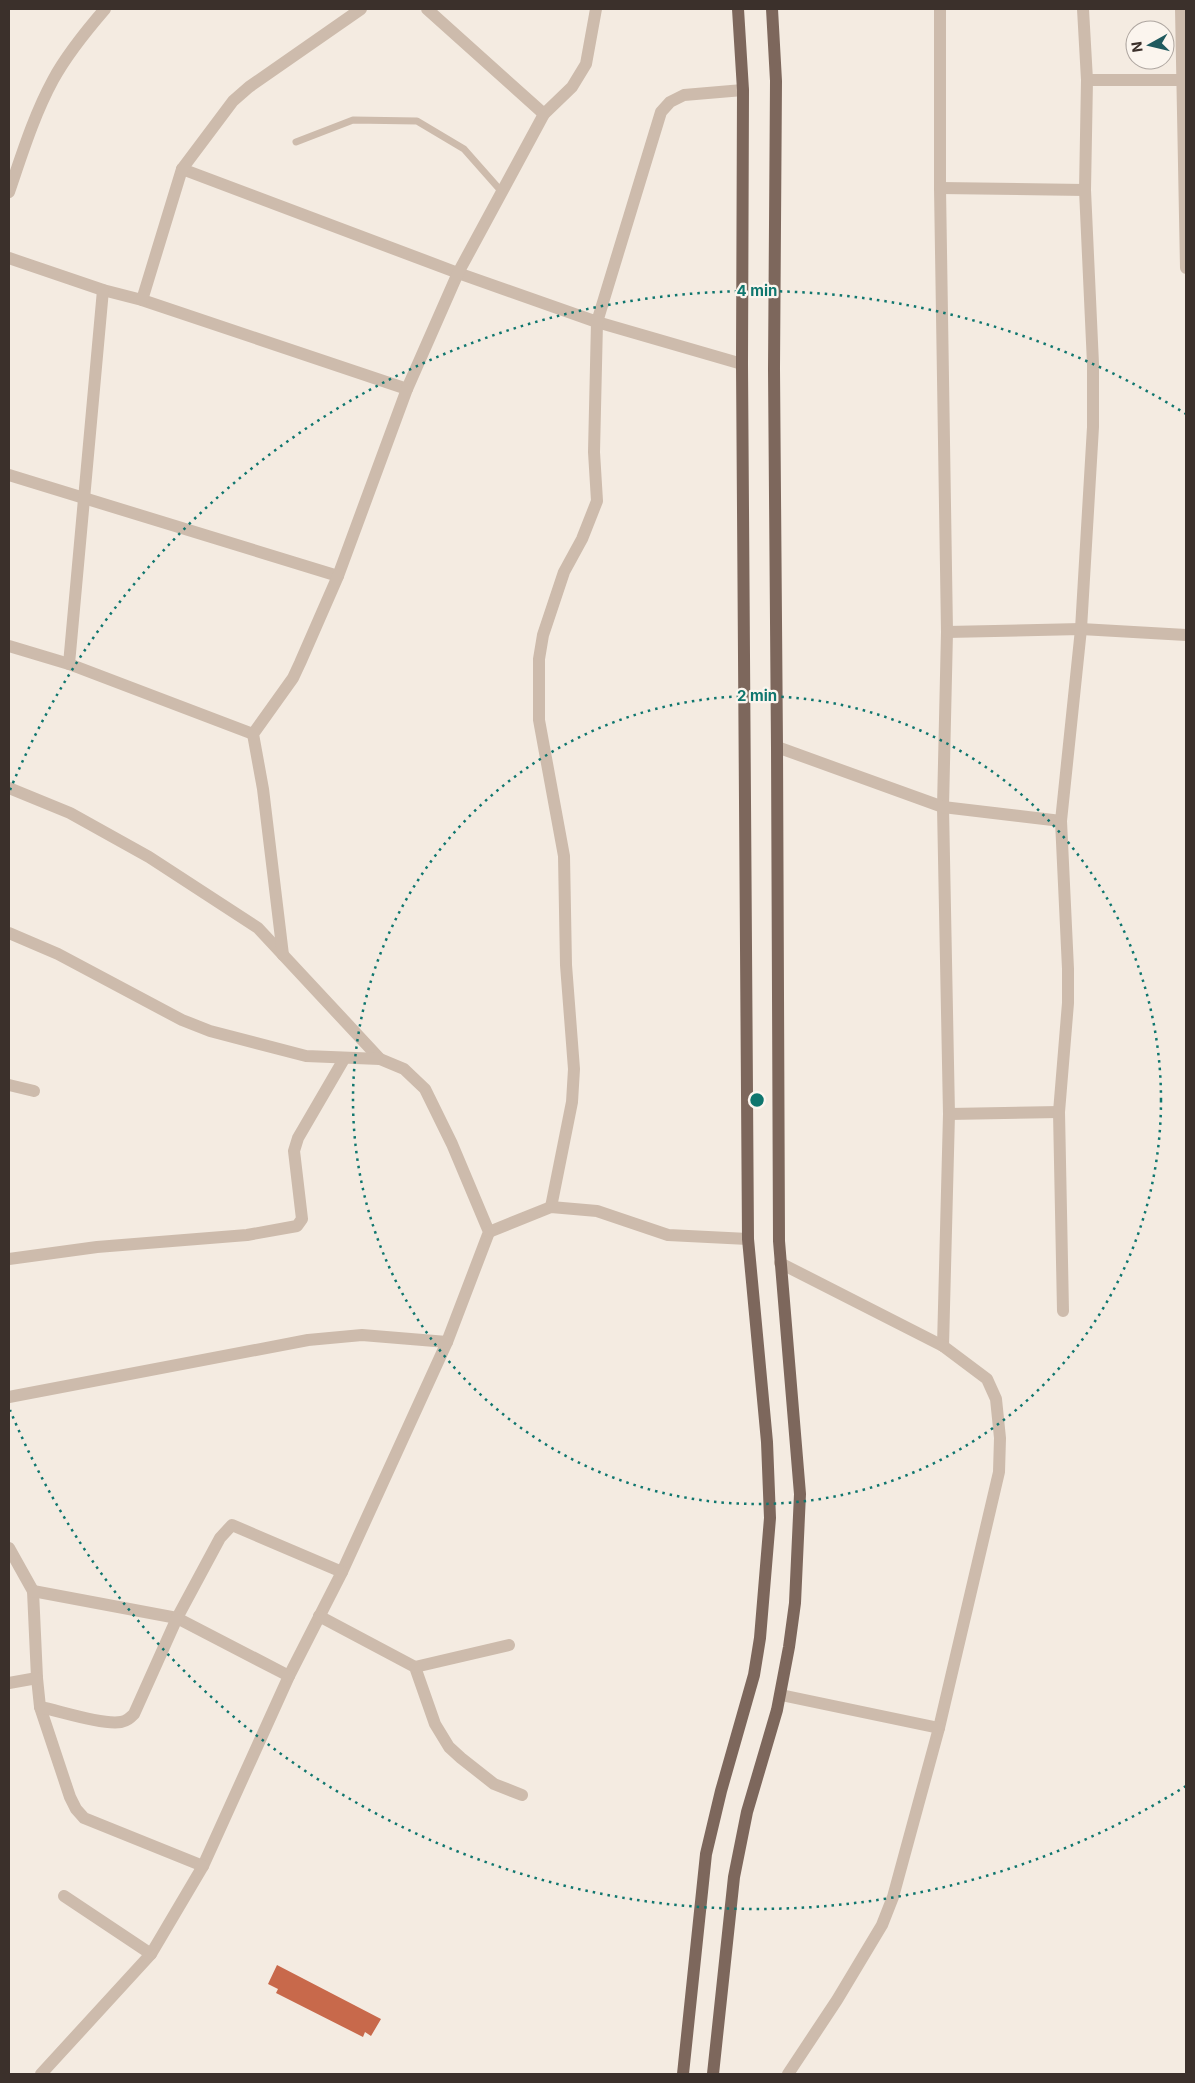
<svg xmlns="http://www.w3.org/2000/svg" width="1195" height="2083" font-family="Inter,sans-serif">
	<rect width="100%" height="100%" fill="#f4ebe1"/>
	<path fill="#c8694b" d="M277,1965L381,2019L371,2036L365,2032L363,2037L276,1993L278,1989L268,1984Z"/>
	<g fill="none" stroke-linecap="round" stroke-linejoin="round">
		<path stroke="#cdbbac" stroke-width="7" d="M296,142L353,120L417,121L464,149L502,192"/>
		<g stroke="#cdbbac" stroke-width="12">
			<path d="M427,9L544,114"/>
			<path d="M940,9V188L947,632L943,807L949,1114L943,1346"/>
			<path d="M1181,9L1186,268"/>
			<path d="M1087,80H1182"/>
			<path d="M182,169L458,273L597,322L742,364"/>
			<path d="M940,188L1085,190"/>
			<path d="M9,192C22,154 34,115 53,80C67,54 86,31 105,9"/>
			<path d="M9,258L103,290L142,300L407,389"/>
			<path d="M142,300L182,169L233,101L249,87L361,9"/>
			<path d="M9,475L338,576"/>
			<path d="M947,632L1081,629L1186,635"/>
			<path d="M9,646L69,664L253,734"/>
			<path d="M69,664L103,290"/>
			<path d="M777,747L943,807L1061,821"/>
			<path d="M9,788L70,813L149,857L258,928L380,1059"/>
			<path d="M9,933L58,954L182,1020L210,1031L306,1056L380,1059L404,1069L425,1089L452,1144L489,1232L447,1342L342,1572L289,1676L203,1866L151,1954L41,2074"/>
			<path d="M283,955L263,789L253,734L293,678L300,663L338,576L407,389L458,273L544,114L572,87L586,64L596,9"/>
			<path d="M9,1085L34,1091"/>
			<path d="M949,1114L1059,1112"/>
			<path d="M551,1207L572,1102L574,1069L566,965L564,856L539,720V659L543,635L564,572L582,539L597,501L594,452L597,322L661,112L670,102L684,95L743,90"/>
			<path d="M489,1232L551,1207L597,1211L668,1235L748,1239"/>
			<path d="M9,1259L97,1247L247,1235L297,1226L302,1219L294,1151L298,1138L344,1059"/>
			<path d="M780,1263L943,1346L987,1379L996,1399L1000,1438L999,1472L939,1728L893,1897L882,1925L837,2000L788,2074"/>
			<path d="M1063,1311L1059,1112L1068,1003V969L1061,821L1081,629L1093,427V364L1085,190L1087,80L1083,9"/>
			<path d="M9,1397L308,1340L362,1335L447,1342"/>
			<path d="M9,1548L33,1591L37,1678L40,1707L70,1797L76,1809L84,1818L203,1866"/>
			<path d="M33,1591L177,1618L289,1676"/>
			<path d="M319,1616L415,1667L435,1724L449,1747L461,1758L494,1784L522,1795"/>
			<path d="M415,1667L509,1645"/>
			<path d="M9,1683L37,1678"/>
			<path d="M781,1695L939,1728"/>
			<path d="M40,1707C60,1711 102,1725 121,1722C127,1721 130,1718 134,1714L177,1618L220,1538L232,1525L342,1572"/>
			<path d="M64,1896L151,1954"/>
		</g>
		<g stroke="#7d675c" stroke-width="12">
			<path d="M683,2074L706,1854L721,1791L754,1675L760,1638L770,1518L767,1442L748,1239L742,364L743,90L738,9"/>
			<path d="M713,2074L734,1877L747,1812L777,1710L789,1647L795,1603L800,1494L779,1241L777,747L774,369L776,81L772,9"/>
		</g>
	</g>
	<g fill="none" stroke="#0f766e" stroke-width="2.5" stroke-dasharray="2.5 5">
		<circle cx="757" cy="1100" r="404"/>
		<path d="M1186 1786A809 809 0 0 1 10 1410M10 790A809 809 0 0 1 1186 414"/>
	</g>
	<circle cx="757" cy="1100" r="8" fill="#0f766e" stroke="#fbf5ee" stroke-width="2.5"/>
	<g font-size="15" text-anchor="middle" font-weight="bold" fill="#0f766e" stroke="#fbf5ee" stroke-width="4.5" stroke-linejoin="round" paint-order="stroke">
		<text x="757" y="296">4 min</text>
		<text x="757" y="701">2 min</text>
	</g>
	<rect width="1195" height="2083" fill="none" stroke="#3b302b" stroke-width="20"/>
	<g transform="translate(1150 45) rotate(262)"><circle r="24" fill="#fbf5ee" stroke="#aea6a0"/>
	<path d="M0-4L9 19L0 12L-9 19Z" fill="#1f5a5e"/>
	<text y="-8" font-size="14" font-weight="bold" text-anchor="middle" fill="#3b302b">N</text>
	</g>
</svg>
